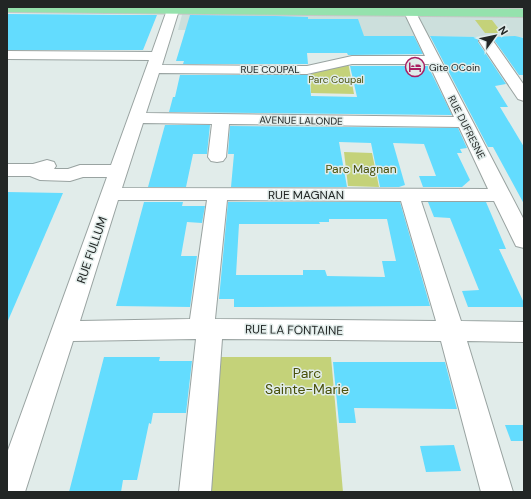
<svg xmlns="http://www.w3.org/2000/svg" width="531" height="499" font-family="'DM Sans',sans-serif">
	<rect width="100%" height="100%" fill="#e1ecea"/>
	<path fill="#ccdfdc" d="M184,7H359L362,13L524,14V37L214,35V30H178Z"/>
	<g fill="#c4d279">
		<path d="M475,20H492L502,33H485Z"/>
		<path d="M348,62L354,94L311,93L310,69Z"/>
		<path d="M344,152L372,153L379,187L348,186Z"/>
		<path d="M217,357H331L343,492H206Z"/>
	</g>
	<g fill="#63dcfe" fill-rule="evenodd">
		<path d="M7,14L130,15H157L143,50H7Z"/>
		<path d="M190,15L275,16L308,17V19H358L364,36H414L423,54L348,55L347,53H307L308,64H183L184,61H176Z"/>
		<path d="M430,36L480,37L478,42L506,84L495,86L508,107H500L524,147V204L493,147H488Z"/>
		<path d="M515,36L524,38V75H519L492,37Z"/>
		<path d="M350,66H428L452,115L169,112L173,97H175L180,75H309L311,96L357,97Z"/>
		<path d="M165,125H210L207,154H193L186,187H148Z"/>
		<path d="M230,126L458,128L467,148L460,149L462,153H457L470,180L462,187H423L419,176H436L424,144L393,143L405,185L399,187H380L371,143L339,142L347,187H231L234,154H228Z"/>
		<path d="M7,192L63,193L7,323Z"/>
		<path d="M144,202H183L182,206H205L202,223L187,222L181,256H197L190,307L116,306Z"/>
		<path d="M228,202H400L430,306L234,307V299H219ZM329,219H387L396,261H382L385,277L327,276L325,270H303V275H236L239,224H320L319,222H329Z"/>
		<path d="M486,202L506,249H499L524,303V307H468L462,291L479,290L450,218L434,217L428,202Z"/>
		<path d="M104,357H160L159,361H192L186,413H153L151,424L149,423L137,480H123L121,492H69Z"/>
		<path d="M333,362H445L457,409L354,408L356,423H339Z"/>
		<path d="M505,425H524V441H511Z"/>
		<path d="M454,445L461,471L426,472L420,446Z"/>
	</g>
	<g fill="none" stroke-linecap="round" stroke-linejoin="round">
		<defs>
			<g id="minor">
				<path d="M168,7H180L162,65L307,66L352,56H425L404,12L406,9H414L524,220V248L516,246L494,201H421L461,321L524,322V342L467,341L513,492H481L441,341L222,339L211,492H179L196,339L73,341L25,492H7V453L107,177H83L70,181L40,180L30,176H7V164H33L47,160L54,162L56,166L54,169H68L80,165H111L149,60L7,59V51L152,52ZM352,64H429L454,117L146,113L159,73L307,74ZM143,123L212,124L208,157L211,161L217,162L223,161L226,157L229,124L459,127L488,189L122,188ZM118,200H207L190,319L80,321ZM227,200L401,201L436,321L215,319Z"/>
				<path d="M486,37L491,38L524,85V101L518,99L479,41L481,38Z"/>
			</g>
			<path id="major" d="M7,7H287L524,9V17L7,12Z"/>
		</defs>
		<use href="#minor" stroke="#99a3a1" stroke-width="2"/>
		<use href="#major" stroke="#c6c7c6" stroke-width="2"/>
		<use href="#minor" fill="#fff" fill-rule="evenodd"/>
		<use href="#major" fill="#95e2ad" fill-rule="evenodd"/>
	</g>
	<defs>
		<symbol id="hotel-ring" viewBox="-11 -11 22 22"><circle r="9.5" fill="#e1ecea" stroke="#a91e62" stroke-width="1.5"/><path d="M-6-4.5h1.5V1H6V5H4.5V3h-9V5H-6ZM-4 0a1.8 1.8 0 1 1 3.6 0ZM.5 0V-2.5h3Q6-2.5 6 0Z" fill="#a91e62"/></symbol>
	</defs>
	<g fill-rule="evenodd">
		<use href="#hotel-ring" x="404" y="56" width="22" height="22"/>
	</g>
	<g text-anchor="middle" stroke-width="3" stroke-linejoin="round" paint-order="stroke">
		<g font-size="10" fill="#222625" stroke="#e1ecea" text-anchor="start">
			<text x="429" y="71">Gite OCoin</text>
		</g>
		<g font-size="10" fill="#222625" stroke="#e1ecea">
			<text x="270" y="73">RUE COUPAL</text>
			<text transform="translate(301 120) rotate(1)" y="4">AVENUE LALONDE</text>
			<text transform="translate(467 127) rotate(63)" y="4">RUE DUFRESNE</text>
		</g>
		<g font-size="10" fill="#49510b" stroke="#e1ecea">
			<text x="336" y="83">Parc Coupal</text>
		</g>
		<g font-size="12" fill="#49510b" stroke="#e1ecea">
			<text x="361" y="173">Parc Magnan</text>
		</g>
		<g font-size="12" fill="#222625" stroke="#e1ecea">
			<text x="306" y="199">RUE MAGNAN</text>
			<text transform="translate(92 250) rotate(-71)" y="4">RUE FULLUM</text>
			<text transform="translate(294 330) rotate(1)" y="4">RUE LA FONTAINE</text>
		</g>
		<g font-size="14" fill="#49510b" stroke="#e1ecea">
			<text x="307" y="378">Parc<tspan x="307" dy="16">Sainte-Marie</tspan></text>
		</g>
	</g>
	<rect width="531" height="499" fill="none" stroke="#222625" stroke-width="16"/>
	<g transform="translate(495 36) rotate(57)" stroke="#e1ecea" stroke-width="3" paint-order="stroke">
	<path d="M0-3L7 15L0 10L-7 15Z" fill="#222625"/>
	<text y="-6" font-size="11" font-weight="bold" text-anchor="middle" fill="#222625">N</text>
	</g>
</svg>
